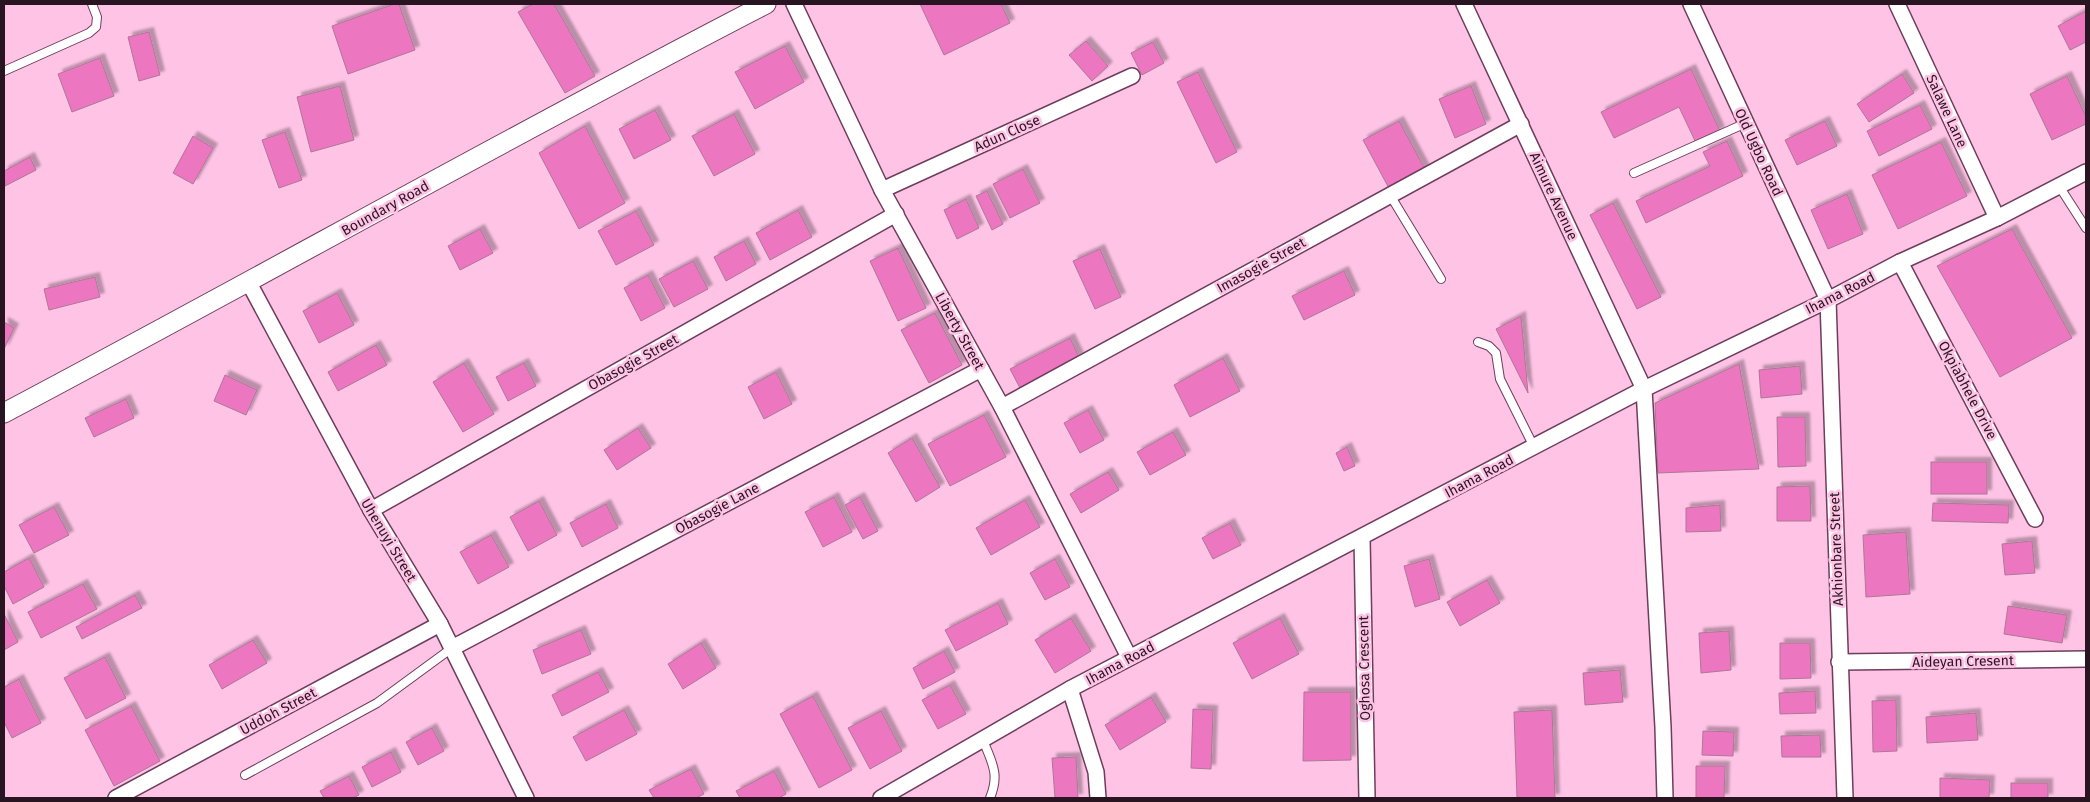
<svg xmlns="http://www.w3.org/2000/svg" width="2090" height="802" font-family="'Fira Sans',sans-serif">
	<defs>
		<filter id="shadow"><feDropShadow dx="4.5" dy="-4.5" stdDeviation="1" flood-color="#0004"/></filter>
	</defs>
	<rect width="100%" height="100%" fill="#fec3e5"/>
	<g fill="#ec77c0" stroke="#ad7796" filter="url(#shadow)">
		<path d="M394,4H399L415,50L348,74L332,26Z"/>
		<path d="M533,4H554L595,76L565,93L518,12Z"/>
		<path d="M920,4H1001L1010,23L944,55Z"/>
		<path d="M2086,11V42L2070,50L2058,26Z"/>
		<path d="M149,32L160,75L139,81L128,37Z"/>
		<path d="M1086,41L1108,66L1092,81L1069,55Z"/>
		<path d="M1153,42L1164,63L1142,75L1131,53Z"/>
		<path d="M785,46L804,82L755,109L735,72Z"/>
		<path d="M100,58L114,96L72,112L58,74Z"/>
		<path d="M1691,69L1720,131L1696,143L1679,107L1614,138L1601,112Z"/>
		<path d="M1198,72L1237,152L1216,163L1177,82Z"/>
		<path d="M1902,74L1914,93L1869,122L1857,104Z"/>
		<path d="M2067,76L2086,117V124L2052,140L2030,94Z"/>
		<path d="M340,86L354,140L311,152L297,97Z"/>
		<path d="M1471,86L1486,124L1455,138L1439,99Z"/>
		<path d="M1920,105L1932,129L1879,156L1867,131Z"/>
		<path d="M655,110L671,140L634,159L619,129Z"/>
		<path d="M734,114L755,154L714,176L692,136Z"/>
		<path d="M1399,121L1427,173L1391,192L1363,140Z"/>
		<path d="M1825,121L1837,146L1797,165L1785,140Z"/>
		<path d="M585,126L625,203L579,229L539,153Z"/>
		<path d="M285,132L302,180L279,188L262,140Z"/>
		<path d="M193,136L213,148L193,184L173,173Z"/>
		<path d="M1727,141L1743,176L1646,223L1636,201L1710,166L1703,152Z"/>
		<path d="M1941,142L1967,196L1898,229L1872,175Z"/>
		<path d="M30,157L36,170L5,186L4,171Z"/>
		<path d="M1023,169L1040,203L1010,218L993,184Z"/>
		<path d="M987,191L1003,224L992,230L976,196Z"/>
		<path d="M1847,194L1863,234L1828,249L1811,210Z"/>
		<path d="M966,199L979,228L957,239L944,210Z"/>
		<path d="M1613,203L1661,297L1637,309L1590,215Z"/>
		<path d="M798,210L812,237L770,260L756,233Z"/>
		<path d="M636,211L654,245L616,265L598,231Z"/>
		<path d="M480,229L493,253L460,270L448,246Z"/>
		<path d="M2012,229L2072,338L2000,377L1937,266Z"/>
		<path d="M744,241L756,264L726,281L714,257Z"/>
		<path d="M898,248L926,308L898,321L870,261Z"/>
		<path d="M1100,249L1121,297L1095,309L1073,261Z"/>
		<path d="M693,261L708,289L674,307L659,279Z"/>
		<path d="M1344,271L1355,295L1304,320L1292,296Z"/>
		<path d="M648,275L665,308L641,321L624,288Z"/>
		<path d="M95,277L100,297L49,310L44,289Z"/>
		<path d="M337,293L354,325L319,343L303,311Z"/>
		<path d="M935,313L962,365L929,383L901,330Z"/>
		<path d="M1521,316L1528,393L1496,329Z"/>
		<path d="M4,322L14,328L4,349Z"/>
		<path d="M1070,338L1079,357L1020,388L1010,369Z"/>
		<path d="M376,345L387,365L338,391L328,372Z"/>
		<path d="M1223,358L1240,391L1190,417L1174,385Z"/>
		<path d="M464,363L494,414L463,432L433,382Z"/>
		<path d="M524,363L536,386L508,401L496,377Z"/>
		<path d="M1739,364L1759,469L1658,473L1655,403Z"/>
		<path d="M1800,366L1802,394L1761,398L1759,370Z"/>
		<path d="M776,372L792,404L764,419L748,387Z"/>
		<path d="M225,375L257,390L246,415L214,401Z"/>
		<path d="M126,399L134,418L94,437L85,418Z"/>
		<path d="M1088,410L1104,440L1080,453L1064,423Z"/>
		<path d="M984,415L1006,457L950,486L928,444Z"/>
		<path d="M1777,417H1805L1806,466L1778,467Z"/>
		<path d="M638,428L651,448L617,470L604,450Z"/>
		<path d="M1173,432L1186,455L1150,475L1137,452Z"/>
		<path d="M912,438L940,487L916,502L888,453Z"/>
		<path d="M1347,447L1355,466L1344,471L1336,453Z"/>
		<rect x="1931" y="462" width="56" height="32"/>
		<path d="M1108,472L1119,490L1081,513L1070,494Z"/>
		<path d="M1810,486L1811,521H1777V487Z"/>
		<path d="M834,497L852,532L823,547L805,512Z"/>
		<path d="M860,497L878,531L863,539L845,505Z"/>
		<path d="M1025,500L1040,527L991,555L976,528Z"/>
		<path d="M539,501L557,535L528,551L510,517Z"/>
		<path d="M1933,503L2009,505L2008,523L1932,521Z"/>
		<path d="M606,504L618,528L582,547L570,523Z"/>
		<path d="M1720,505L1721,531L1686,532V508Z"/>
		<path d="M54,507L69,535L34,553L19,525Z"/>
		<path d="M1230,523L1241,545L1213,559L1202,538Z"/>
		<path d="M1906,532L1910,594L1866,597L1863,535Z"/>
		<path d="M491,535L509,567L478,584L460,552Z"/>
		<path d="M2032,541L2035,573L2005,575L2002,544Z"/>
		<path d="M29,558L44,587L13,604L4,586V572Z"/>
		<path d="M1055,559L1070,587L1045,600L1030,573Z"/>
		<path d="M1429,559L1440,599L1415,607L1404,566Z"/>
		<path d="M1487,580L1500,603L1460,626L1447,602Z"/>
		<path d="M83,584L97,609L41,638L28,612Z"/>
		<path d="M135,595L142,608L82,639L76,627Z"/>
		<path d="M998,603L1008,624L956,651L945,630Z"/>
		<path d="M2008,606L2067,615L2062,643L2004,634Z"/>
		<path d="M4,614L18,642L4,650Z"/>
		<path d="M1071,618L1091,651L1055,673L1035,640Z"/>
		<path d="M1280,618L1299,654L1252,679L1233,643Z"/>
		<path d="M581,630L591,654L542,674L533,650Z"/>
		<path d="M1729,631L1731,670L1701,673L1699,633Z"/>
		<path d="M253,640L267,663L222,689L209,665Z"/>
		<path d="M701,643L716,668L683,689L668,664Z"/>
		<path d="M1780,643H1810L1811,678L1780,679Z"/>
		<path d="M944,651L955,672L923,689L913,668Z"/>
		<path d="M105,657L126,698L86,719L64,678Z"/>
		<path d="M1620,670L1623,702L1585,705L1583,673Z"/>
		<path d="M598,672L609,692L562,716L552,695Z"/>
		<path d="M19,679L41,723L12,738L4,722V687Z"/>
		<path d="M950,685L966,714L938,729L922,700Z"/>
		<path d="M1815,691L1816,713L1780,714L1779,693Z"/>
		<path d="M1304,692H1351V760L1303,761Z"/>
		<path d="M813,696L852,770L819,788L780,714Z"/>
		<path d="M1151,697L1166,722L1120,750L1105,725Z"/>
		<path d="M1896,700L1897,751L1873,752L1872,701Z"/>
		<path d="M131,706L160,761L114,786L85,730Z"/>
		<path d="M1193,709L1213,710L1211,769L1191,768Z"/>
		<path d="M624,710L637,734L586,761L573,737Z"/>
		<path d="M1552,710L1555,798H1517L1514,712Z"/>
		<path d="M881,711L902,751L870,769L848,728Z"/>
		<path d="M1976,713L1978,740L1927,743L1926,717Z"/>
		<path d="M432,728L444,751L418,765L406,742Z"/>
		<path d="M1703,731L1734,732L1733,756L1702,755Z"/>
		<path d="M1820,735L1821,757H1782L1781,736Z"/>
		<path d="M391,752L401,772L372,787L362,767Z"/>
		<path d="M1076,757L1078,798H1055L1052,758Z"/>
		<path d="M1696,766H1725L1724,798H1696Z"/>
		<path d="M691,769L704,794L696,798H654L649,790Z"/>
		<path d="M774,771L786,794L779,798H740L736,791Z"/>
		<path d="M349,776L359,795L353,798H324L320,791Z"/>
		<path d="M1940,778L1990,780L1989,798H1940Z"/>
		<rect x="2011" y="783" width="37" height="15"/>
	</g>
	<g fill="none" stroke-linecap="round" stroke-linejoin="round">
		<defs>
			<g id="service">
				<path d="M4,71L89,33L96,27L97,17L92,4"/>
				<path d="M1634,173L1746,123"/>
				<path d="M2059,186L2086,228"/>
				<path d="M1390,195L1441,279"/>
				<path d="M1478,342L1489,346L1496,353L1500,379L1534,447"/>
				<path d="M983,740C992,763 1000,774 990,798"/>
				<path d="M245,775L377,703L452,648"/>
			</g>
			<g id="minor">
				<path d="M794,4L882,190L1002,407L1129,657"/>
				<path d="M1464,4L1644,389L1663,727L1665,798"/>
				<path d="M1691,4L1828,300L1845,798"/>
				<path d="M1897,4L1997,218"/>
				<path d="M882,190L1132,76"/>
				<path d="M1900,262L2035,519"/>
				<path d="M249,283L371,510L440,624L526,798"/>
				<path d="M1002,407L1521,124"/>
				<path d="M371,510L896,214"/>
				<path d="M1362,538L1367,798"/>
				<path d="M452,648L981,369"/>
				<path d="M1839,662L2086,659"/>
				<path d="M1070,689L1096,772L1098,798"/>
				<path d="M116,798L440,624"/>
				<path d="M881,798L1070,689L1644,389L1828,300L1900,262L1997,218L2086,172"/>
			</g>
			<path id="tertiary" d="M4,413C259,278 510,136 766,4"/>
		</defs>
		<use href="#service" stroke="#6e3d5b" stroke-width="10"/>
		<use href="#minor" stroke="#6e3d5b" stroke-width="18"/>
		<use href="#tertiary" stroke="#6e3d5b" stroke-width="21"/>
		<use href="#service" stroke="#fff" stroke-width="8"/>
		<use href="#minor" stroke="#fff" stroke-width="15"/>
		<use href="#tertiary" stroke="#fff" stroke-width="19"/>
	</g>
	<g text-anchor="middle" stroke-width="5" stroke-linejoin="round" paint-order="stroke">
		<g font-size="14" fill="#291521" stroke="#fec3e5">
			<text transform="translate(1947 111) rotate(65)" y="5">Salawe Lane</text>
			<text transform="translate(1007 133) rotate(-24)" y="5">Adun Close</text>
			<text transform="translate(1759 152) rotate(65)" y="5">Old Ugbo Road</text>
			<text transform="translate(1554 196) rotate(65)" y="5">Aimure Avenue</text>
			<text transform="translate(385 208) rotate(-29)" y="5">Boundary Road</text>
			<text transform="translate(1261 265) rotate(-29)" y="5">Imasogie Street</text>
			<text transform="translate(1840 293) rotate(-27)" y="5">Ihama Road</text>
			<text transform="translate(960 331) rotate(61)" y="5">Liberty Street</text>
			<text transform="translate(633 362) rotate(-29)" y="5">Obasogie Street</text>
			<text transform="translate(1968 390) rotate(62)" y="5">Okpiabhele Drive</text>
			<text transform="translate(1479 476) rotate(-28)" y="5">Ihama Road</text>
			<text transform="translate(717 508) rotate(-28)" y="5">Obasogie Lane</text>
			<text transform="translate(389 540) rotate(59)" y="5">Uhenuyi Street</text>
			<text transform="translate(1836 549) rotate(-92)" y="5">Akhionbare Street</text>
			<text transform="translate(1963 661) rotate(-1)" y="5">Aideyan Cresent</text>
			<text transform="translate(1120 663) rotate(-28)" y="5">Ihama Road</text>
			<text transform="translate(1364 668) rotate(-91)" y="5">Oghosa Crescent</text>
			<text transform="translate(278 711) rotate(-28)" y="5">Uddoh Street</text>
		</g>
	</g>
	<rect width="2090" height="802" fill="none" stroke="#291521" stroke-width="10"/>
</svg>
